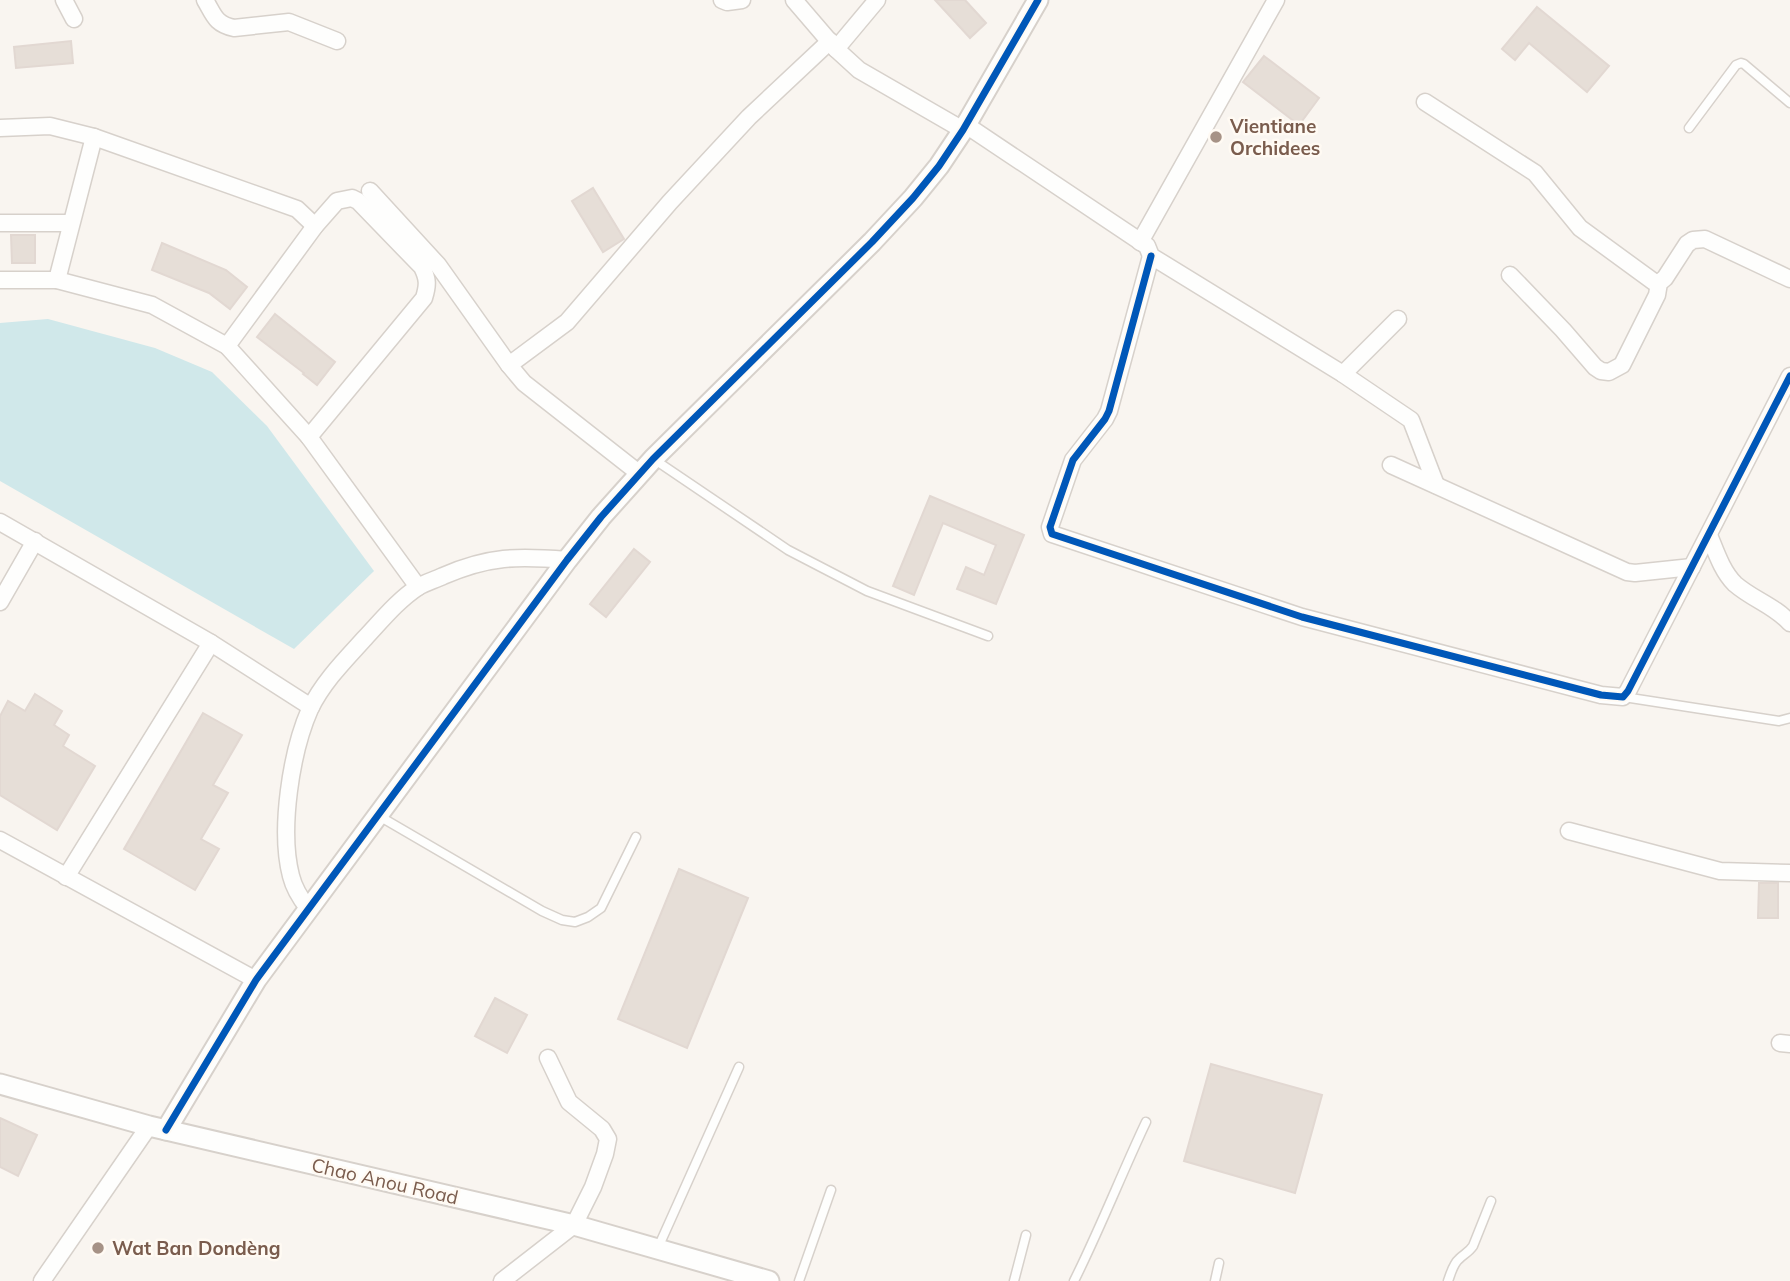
<svg xmlns="http://www.w3.org/2000/svg" width="1790" height="1281" font-family="Mulish,sans-serif">
	<rect width="100%" height="100%" fill="#f9f5f0"/>
	<path fill="#d0e8ea" d="M48,319L155,348L212,372L267,426L374,571L294,649L0,481V323Z"/>
	<g fill="#e6ded7" stroke="#e2d8d2" stroke-width="2">
		<path d="M935,0H965L986,23L970,38Z"/>
		<path d="M1537,7L1609,66L1587,92L1529,43L1515,60L1502,49Z"/>
		<path d="M71,41L73,63L16,68L14,47Z"/>
		<path d="M1264,56L1319,98L1299,125L1243,82Z"/>
		<path d="M593,188L624,239L603,252L572,201Z"/>
		<path d="M11,235H35V263H12Z"/>
		<path d="M162,243L226,270L247,287L230,309L209,293L152,270Z"/>
		<path d="M275,314L335,362L317,385L303,374L304,373L257,337Z"/>
		<path d="M930,496L1024,535L996,604L957,589L966,567L984,575L996,545L943,523L914,595L893,586Z"/>
		<path d="M634,549L650,562L606,617L590,604Z"/>
		<path d="M35,694L62,711L54,725L69,735L63,746L95,766L57,830L0,795V716L8,701L25,711Z"/>
		<path d="M203,713L242,735L213,785L228,793L201,839L219,849L195,890L124,849Z"/>
		<path d="M679,869L748,898L687,1048L618,1019Z"/>
		<path d="M1759,883H1778V918H1758Z"/>
		<path d="M495,998L527,1015L507,1053L475,1036Z"/>
		<path d="M1211,1064L1322,1095L1295,1193L1184,1161Z"/>
		<path d="M0,1118L37,1135L18,1176L0,1167Z"/>
	</g>
	<g fill="none" stroke-linecap="round" stroke-linejoin="round">
		<defs>
			<g id="service">
				<path d="M1689,128L1736,65L1741,63L1744,64L1790,103"/>
				<path d="M655,460L788,550L867,591L988,636"/>
				<path d="M1624,697L1779,721L1790,718"/>
				<path d="M379,816L542,911L562,920L575,922L588,917L601,908L636,837"/>
				<path d="M657,1250L739,1067"/>
				<path d="M799,1281L831,1190"/>
				<path d="M1014,1281L1026,1235"/>
				<path d="M1074,1281C1100,1229 1121,1175 1146,1122"/>
				<path d="M1215,1281L1219,1263"/>
				<path d="M1448,1281C1451,1273 1453,1264 1459,1259C1464,1254 1469,1252 1473,1246L1491,1201"/>
			</g>
			<g id="minor">
				<path d="M64,0L74,19"/>
				<path d="M205,0C214,15 215,24 234,28L289,22L337,41"/>
				<path d="M722,0L727,2L742,0"/>
				<path d="M794,0L836,49L859,70L963,130"/>
				<path d="M836,49L877,0"/>
				<path d="M1425,102L1535,173L1580,228L1654,282L1659,283"/>
				<path d="M966,125L1147,246L1151,256L1343,374L1398,319"/>
				<path d="M0,128L50,126L94,137L297,209L315,226"/>
				<path d="M370,191L438,265L509,365L524,383L640,474"/>
				<path d="M0,223H71"/>
				<path d="M1140,242L1276,0"/>
				<path d="M1151,256L1109,411L1105,419L1073,460L1050,527L1052,534L1302,617L1601,695L1623,697L1628,691L1790,376"/>
				<path d="M1510,275L1563,330L1595,367L1601,371L1609,372L1622,365L1657,295L1659,283L1665,278L1687,244L1693,240L1705,239L1790,279"/>
				<path d="M0,280H57L152,305L227,346L309,437L418,587"/>
				<path d="M57,280L94,137"/>
				<path d="M227,346L315,226L337,201L352,198L358,201L422,267C428,279 428,285 424,298L309,437"/>
				<path d="M509,365L567,322L670,202L749,117L830,41"/>
				<path d="M1343,374L1411,420L1436,485"/>
				<path d="M1391,465L1627,572L1635,573L1692,567"/>
				<path d="M0,522L211,643L311,707"/>
				<path d="M1709,535C1716,552 1722,571 1735,584C1752,599 1775,606 1790,623"/>
				<path d="M0,602L35,541"/>
				<path d="M1569,831L1720,871L1790,873"/>
				<path d="M0,840L256,980"/>
				<path d="M66,877L211,643"/>
				<path d="M308,908C300,898 294,888 291,876C279,830 291,752 310,709C323,682 345,660 365,638C381,621 398,600 418,587C426,582 435,580 443,576C489,556 517,556 567,560"/>
				<path d="M1780,1043L1790,1044"/>
				<path d="M42,1281L149,1126"/>
				<path d="M502,1281L574,1225L593,1187L605,1154L608,1139L602,1129L569,1102L548,1058"/>
			</g>
			<g id="tertiary">
				<path d="M0,1084L149,1126L574,1225L769,1281"/>
				<path d="M166,1130L256,980L567,560L601,517L653,459L872,242L913,198L939,166L963,130L1038,0"/>
			</g>
		</defs>
		<use href="#service" stroke="#d7d1cb" stroke-width="11"/>
		<use href="#minor" stroke="#d7d1cb" stroke-width="19"/>
		<use href="#tertiary" stroke="#d7d1cb" stroke-width="23"/>
		<use href="#service" stroke="#fefefd" stroke-width="8"/>
		<use href="#minor" stroke="#fefefd" stroke-width="16"/>
		<use href="#tertiary" stroke="#fefefd" stroke-width="19"/>
		<defs>
			<g id="cycleway">
				<path d="M1151,256L1109,411L1105,419L1073,460L1050,527L1052,534L1302,617L1601,695L1623,697L1628,691L1790,376"/>
				<path d="M166,1130L256,980L567,560L601,517L653,459L872,242L913,198L939,166L963,130L1038,0"/>
			</g>
		</defs>
		<use href="#cycleway" stroke="#fffaf3" stroke-width="11"/>
		<use href="#cycleway" stroke="#0057b8" stroke-width="7"/>
	</g>
	<g fill="#a69286" stroke="#fffaf3" stroke-width="2.5">
		<circle cx="1216" cy="137" r="7"/>
		<circle cx="98" cy="1248" r="7"/>
	</g>
	<g text-anchor="middle" stroke-width="5" stroke-linejoin="round" paint-order="stroke">
		<g font-size="19" font-weight="bold" fill="#7a5c4d" stroke="#fffaf3" text-anchor="start">
			<text x="1230" y="133">Vientiane<tspan x="1230" dy="22">Orchidees</tspan></text>
			<text x="112" y="1255">Wat Ban Dondèng</text>
		</g>
		<g font-size="19" fill="#7a5c4d" stroke="#fffaf3">
			<text transform="translate(385 1181) rotate(13)" y="7">Chao Anou Road</text>
		</g>
	</g>
</svg>
